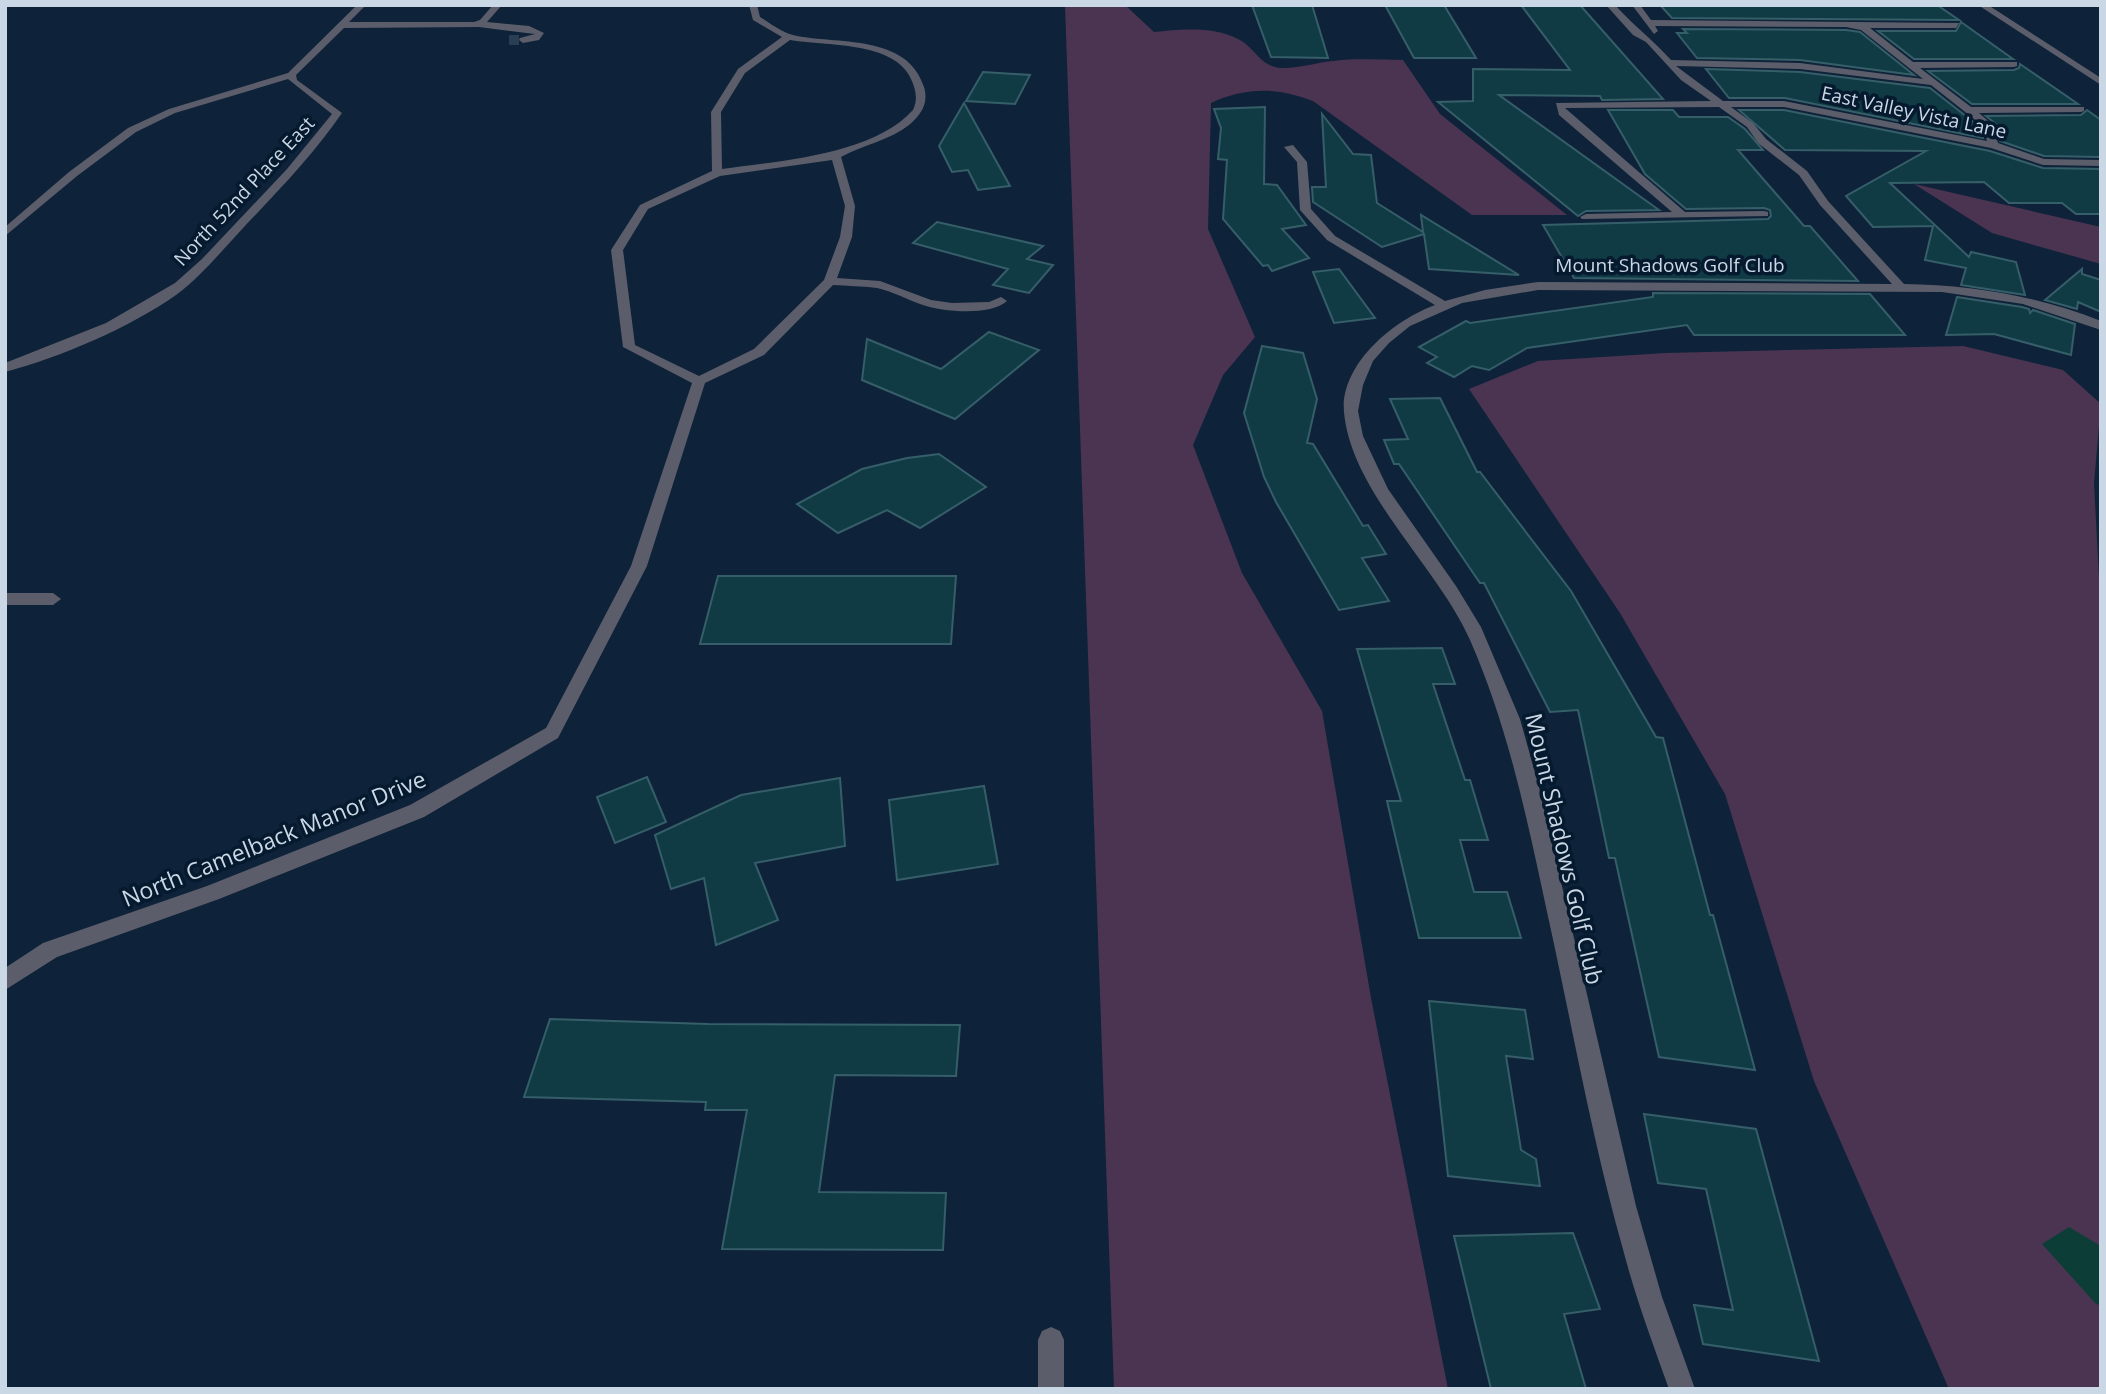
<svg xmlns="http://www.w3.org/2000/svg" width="2106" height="1394" font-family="'Open Sans',sans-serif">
	<rect width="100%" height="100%" fill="#0e2339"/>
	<g fill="#4b3452">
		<path d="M1065,5H1125L1154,32C1180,29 1214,26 1238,39C1256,48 1259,66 1281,68C1298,69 1317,62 1334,61C1357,58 1380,60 1403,60L1440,114L1567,215H1472L1313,101C1278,87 1245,87 1211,103L1208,229L1255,337L1223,375L1193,445L1242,573L1322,711L1371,998L1448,1389H1114Z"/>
		<path d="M1914,184L2101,227V264L1992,233Z"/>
		<path d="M1963,346L2063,370L2101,404L2094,483L2101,616V1389H1949L1814,1081L1725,794L1620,613L1469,389L1538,361L1666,353Z"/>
	</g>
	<path fill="#0c3d37" d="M2069,1227L2101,1246V1305L2096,1304L2042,1244Z"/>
	<g fill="#103b45" stroke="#365e69" stroke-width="2">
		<path d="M1252,5H1312L1328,58L1271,57Z"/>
		<path d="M1385,5H1444L1476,58H1414Z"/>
		<path d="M1521,5H1580L1663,99L1602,100L1600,96L1499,95L1659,210L1586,211L1578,216L1438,102L1473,101V69L1570,70Z"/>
		<path d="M1660,5H1937L1959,20L1672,18Z"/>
		<path d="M1961,22L2013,59H1914L1878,31H1956Z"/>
		<path d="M1683,29L1846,30L1860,32L1914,75L1800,60L1697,58L1677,33H1687Z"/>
		<path d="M2020,64L2078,104H1972L1928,71L2014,70L2019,68Z"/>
		<path d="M1706,69L1800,72L1930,88L1981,128L1983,138L1785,98H1729Z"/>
		<path d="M983,72L1030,75L1015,104L966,101Z"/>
		<path d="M964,103L1010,186L978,190L968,170L952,172L939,146Z"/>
		<path d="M1265,107L1264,184L1277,185L1306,225L1282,229L1309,258L1272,271L1268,265L1263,266L1223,219L1227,160L1218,159L1221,128L1214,109Z"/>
		<path d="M1608,110H1673L1679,117H1728L1745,129L1763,150H1738L1804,226H1810L1858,281L1574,278L1543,225L1768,219L1771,216L1770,210L1764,208L1686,209L1645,174Z"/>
		<path d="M1739,110H1784L1990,151L2043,168L2101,169V214H2076L2062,203H2009L1984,182L1890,183L1969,257L1971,252L2016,262L2025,295L1961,285L1966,268L1925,260L1933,226L1873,227L1846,196L1926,151L1785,150Z"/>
		<path d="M2087,110L2101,120V157L2044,156L2000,141L1996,124L1986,116L2081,115Z"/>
		<path d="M1322,114L1353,154L1371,155L1377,203L1423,232L1421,215L1519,275L1429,269L1424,234L1382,247L1313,202L1312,187H1326Z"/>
		<path d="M937,222L1043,246L1027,259L1053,265L1029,293L993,285L1008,269L913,243Z"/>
		<path d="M1339,269L1375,318L1334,323L1313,272Z"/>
		<path d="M2082,269V274L2101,280V312L2078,302L2077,309L2045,300Z"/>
		<path d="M1653,293L1870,294L1905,335H1694L1687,325L1527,348L1489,370L1472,366L1454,377L1427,363L1437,357L1419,347L1466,321L1470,323L1653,297Z"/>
		<path d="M1957,297L2022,307L2029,309L2030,313L2033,310L2075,324L2071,355L1994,334L1946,335Z"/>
		<path d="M989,332L1039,350L955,419L862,380L867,339L941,369Z"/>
		<path d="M1262,346L1303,353L1317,399L1307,443L1313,444L1363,526L1368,525L1386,554L1362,558L1389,601L1339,610L1276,502L1264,477L1244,413Z"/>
		<path d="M1440,398L1477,472H1480L1571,591L1656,737L1663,738L1710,915H1713L1755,1070L1659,1057L1615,858H1609L1578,710L1550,712L1484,583H1480L1399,464H1394L1384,440L1408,439L1390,399Z"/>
		<path d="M939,454L986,487L920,528L887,510L838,533L797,504L862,469L907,458Z"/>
		<path d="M718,576H956L951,644H700Z"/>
		<path d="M1442,648L1455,684H1433L1465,780H1470L1488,840H1460L1474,892H1507L1521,938H1419L1387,801H1401L1357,649Z"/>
		<path d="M647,777L666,822L615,843L597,797Z"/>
		<path d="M840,778L845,846L755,863L778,920L716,945L704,878L671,889L655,835L741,795Z"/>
		<path d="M984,786L998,864L897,880L889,800Z"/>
		<path d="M1429,1001L1525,1010L1533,1059L1506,1056L1521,1150L1536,1159L1540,1186L1448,1176Z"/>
		<path d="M550,1019L708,1024L960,1025L956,1076L835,1075L819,1192L946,1193L943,1250L722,1249L747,1110H705L706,1102L524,1097Z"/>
		<path d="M1644,1114L1756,1129L1819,1361L1703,1344L1694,1305L1733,1310L1706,1189L1658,1183Z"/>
		<path d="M1573,1233L1600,1309L1564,1314L1586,1389H1491L1454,1236Z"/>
	</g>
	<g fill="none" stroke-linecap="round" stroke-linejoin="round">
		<path stroke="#2a3e53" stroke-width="10" stroke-dasharray="10 4.5" stroke-linecap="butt" d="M509,40H523"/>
		<g fill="#5c5d6a" fill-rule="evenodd">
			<path d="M357,5H366L349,22H474L480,20L493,5H502L487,22L529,26L544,33L539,40L523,43L519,40L520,38L535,34L479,27L344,28L296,75L297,80L342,113C313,155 279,190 244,227C222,250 202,276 176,295C129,328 61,357 5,372V363L106,323L175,283L202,259L287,169L332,114L288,79L175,113L136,132L77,176L5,236V227L69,172L128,128L169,109L288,73Z"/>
			<path d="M749,5H757L760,17C770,23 781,32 793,35C836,45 907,33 924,87C929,103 921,115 909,125C890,140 863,145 841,157L855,206L852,237L837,278L880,281L931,300L952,303L989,302L1001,297L1007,301C991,316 943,312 923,305C908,300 892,291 877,288C862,286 847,286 833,285L764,355L705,383L647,566L558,738L424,817L219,899L57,957L5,990V968L43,943L207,886L410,805L546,728L631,566L692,383L623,347L611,250L640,205L712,171L711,112L738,69L782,37L753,20ZM790,40C824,46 895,41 911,79C916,90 918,99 913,110C873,155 778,161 722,169L721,112L745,73ZM832,160L845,206L840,237L824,280L754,349L699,376L635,345L623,250L648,209L720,176Z"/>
			<path d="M1606,5H1615C1633,25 1653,40 1671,60L1800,63L1923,79L1861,30L1846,27L1655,26L1658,31L1654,34L1632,5H1640L1651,20L1959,23L1956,28H1870L1913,62H2017V66L2014,67L1920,68L1971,107H2084V111L2081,112L1979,113L1993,125L1998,143L2044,159L2101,160V166L2043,165L1991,148L1784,107H1731L1753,123L1766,139L1807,171L1828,201L1904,284C1972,285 2038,296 2101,321V330L2023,304L1942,292L1538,290L1462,303L1410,326L1389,343L1373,361L1363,385L1358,411L1363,436L1388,489L1456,586L1481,627L1520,719L1539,787L1636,1206L1662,1297L1695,1389H1669C1653,1344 1636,1299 1624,1253C1595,1151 1576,1047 1554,944C1531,840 1513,738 1470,640C1438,567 1351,492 1344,412C1340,364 1394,320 1435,305L1327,240L1300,210L1297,162L1284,147L1293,145L1307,162L1311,209L1335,236L1445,301L1485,290L1538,282L1892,284L1820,205L1799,175L1758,143L1747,127L1719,107L1565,108L1685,212L1764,211L1768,212V216L1582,219L1580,217L1586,214L1672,212L1559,115L1556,103L1711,101L1681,80L1646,42L1633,35ZM1676,66L1800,69L1931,85L1983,126L1987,141L1784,101H1723Z"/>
			<path d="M1978,5H1988L2101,78V85Z"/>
			<path d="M5,593H53L61,599L53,605H5Z"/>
			<path d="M1051,1327L1060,1331L1064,1340V1389H1038V1340L1042,1331Z"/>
		</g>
	</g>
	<g text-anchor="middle" stroke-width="7" stroke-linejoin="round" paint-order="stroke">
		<g font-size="19" fill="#cad7e5" stroke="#051a2e">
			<text transform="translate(1914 112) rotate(12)" y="7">East Valley Vista Lane</text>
			<text transform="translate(244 191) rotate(-47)" y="7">North 52nd Place East</text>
			<text x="1670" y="272">Mount Shadows Golf Club</text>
		</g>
		<g font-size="23" fill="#cad7e5" stroke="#051a2e">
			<text transform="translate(274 839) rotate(-22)" y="8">North Camelback Manor Drive</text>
			<text transform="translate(1564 849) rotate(77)" y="8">Mount Shadows Golf Club</text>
		</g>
	</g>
	<rect width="2106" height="1394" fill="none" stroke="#cad7e5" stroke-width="14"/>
</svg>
